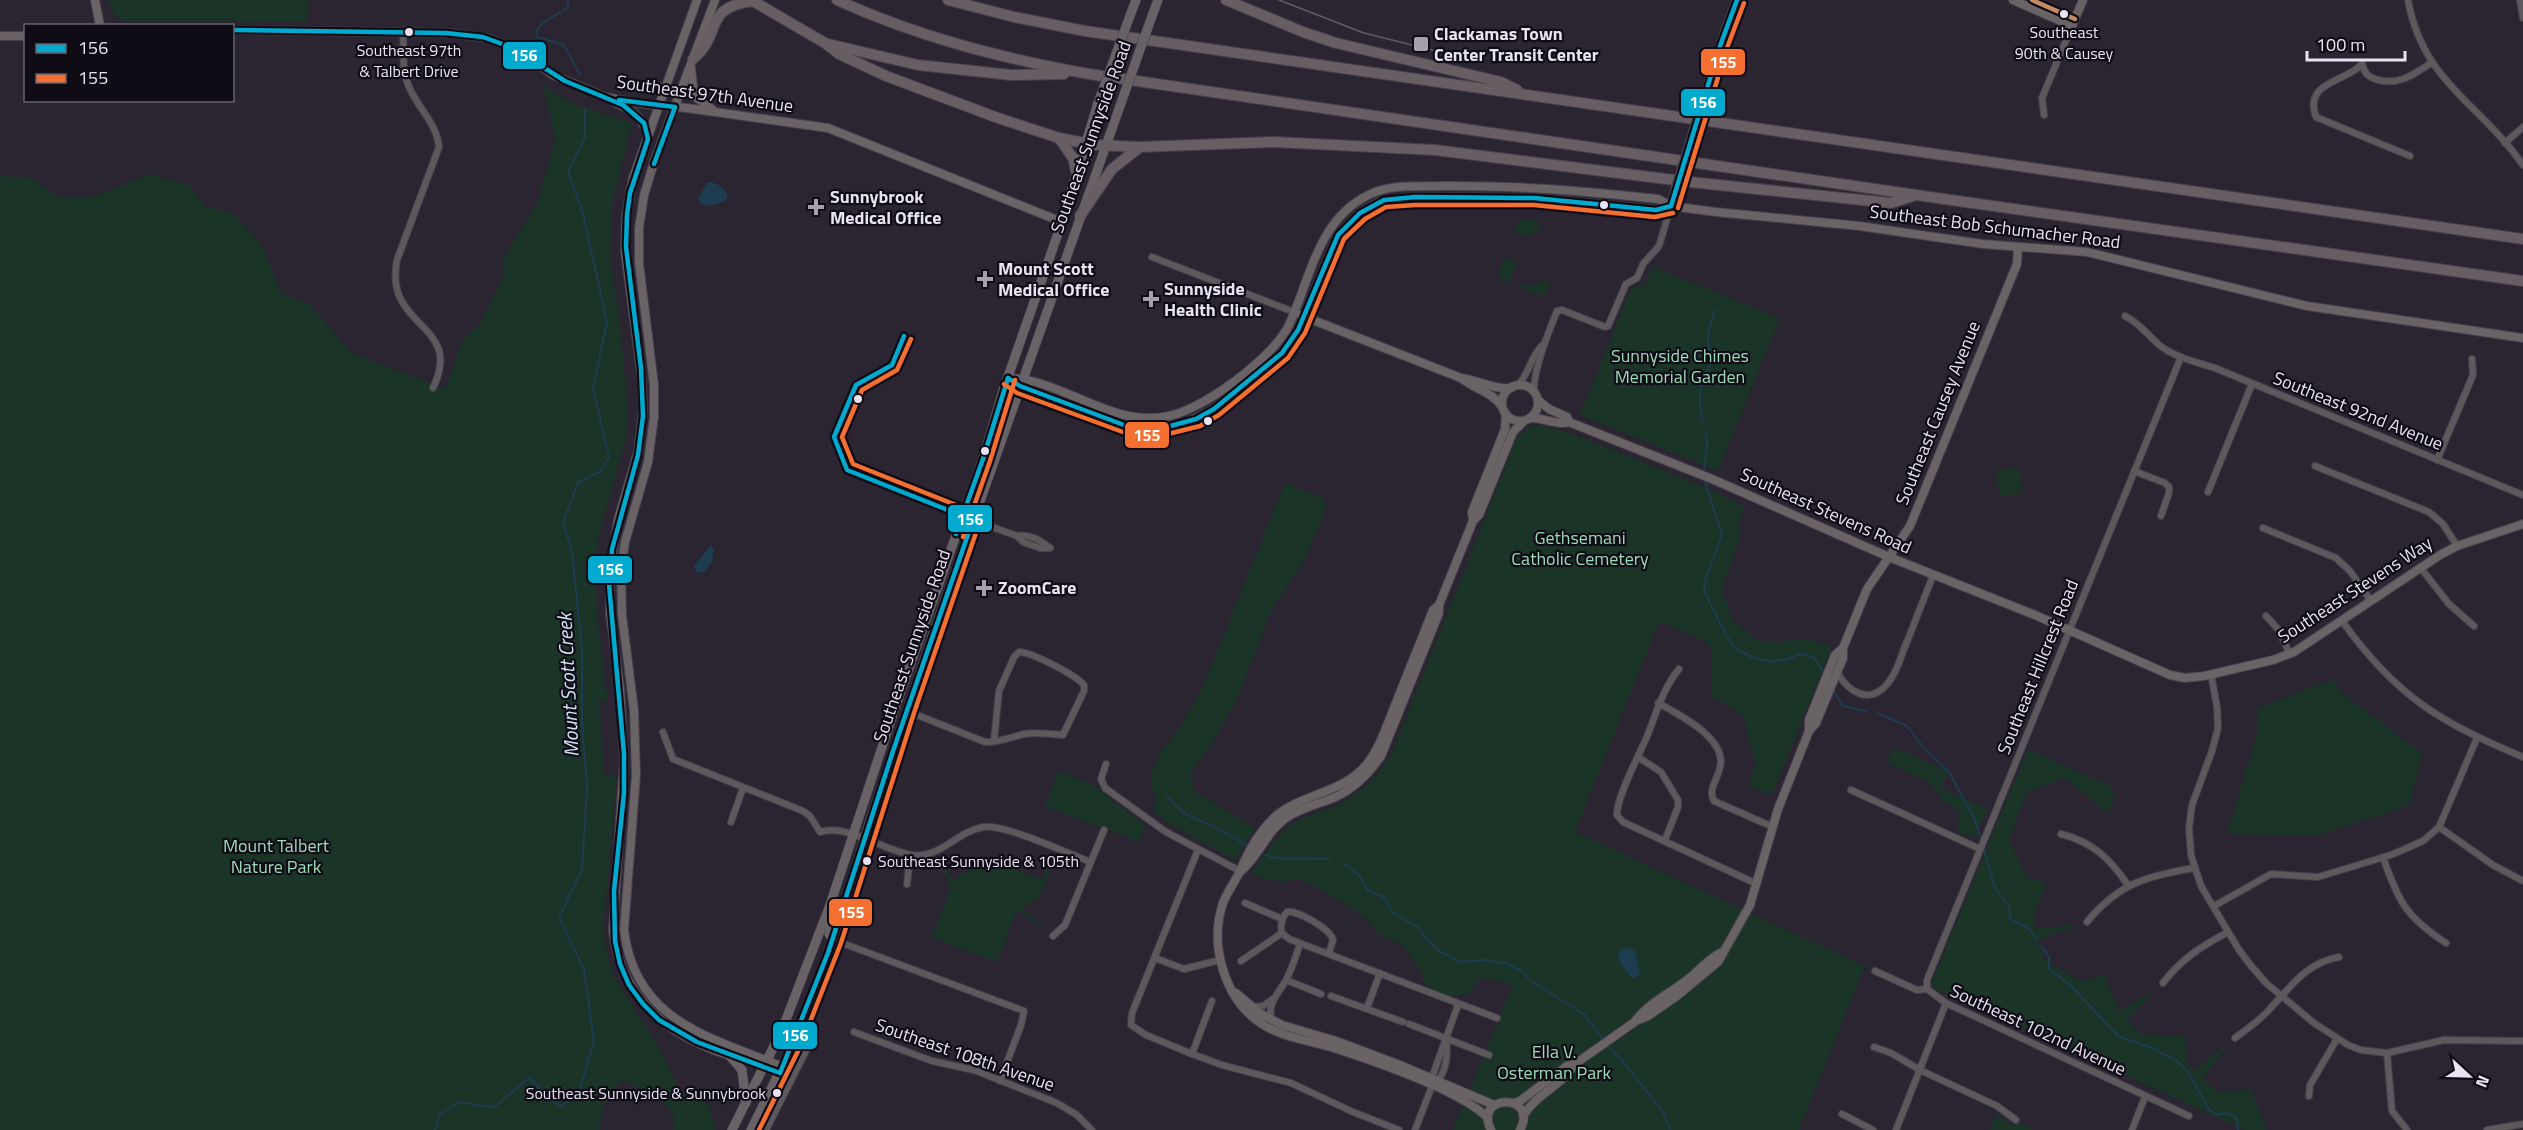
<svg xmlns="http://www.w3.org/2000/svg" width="2523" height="1130" font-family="'Titillium Web',sans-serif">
	<rect width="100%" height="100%" fill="#2a2531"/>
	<g fill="#1b3428">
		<path d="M108,0H309L307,22H127L116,17Z"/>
		<path d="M543,86L574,104L632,123L612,205L610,255L621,335L628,416L625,442L598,538L595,563L597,614L608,702L599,699L604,772L617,777L603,929L607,954L614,977L658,1045L679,1089L709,1105L715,1130H673L674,1115L658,1097L623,1080C609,1094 600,1110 600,1130H0V176L31,178L59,198L93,197L150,174L189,185L205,206L233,213L263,247L281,293L311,305L350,352L445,389L463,340L480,324L503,277L504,258L538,201L555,140Z"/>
		<path d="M1520,219H1535L1541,228L1529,236L1514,233Z"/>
		<path d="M1504,257L1517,262L1509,282L1497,277Z"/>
		<path d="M1653,267L1780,318L1718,471L1580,415L1631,288L1638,285L1644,287Z"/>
		<path d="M1546,280L1550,286L1544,297L1514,285L1532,286Z"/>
		<path d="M1540,425L1570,433L1712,490L1744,507L1738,528L1742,530L1722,590L1729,607L1730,617L1752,637L1765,642L1807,639L1832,646L1772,795L1749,786L1755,765L1743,715L1711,696L1712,649L1705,641L1659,622L1575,832L1865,966L1799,1130H1453L1513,985L1493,979L1478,980L1469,994C1451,999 1440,994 1424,983L1422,973L1403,945L1378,934L1369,921L1345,904L1301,879C1282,883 1270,881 1252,874C1264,855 1275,837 1294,823C1304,816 1316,814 1328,809C1358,798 1377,778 1393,751L1518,435H1521L1529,427Z"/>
		<path d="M2019,467L2023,493L2000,496L1996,471Z"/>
		<path d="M1285,483L1320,496L1325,502V512L1304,561L1272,610L1236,702L1211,745L1190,773L1194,791L1255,828L1235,860L1173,826L1152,811L1156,800L1152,788V771L1160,753L1178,730L1201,691Z"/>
		<path d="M2333,679L2343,694L2422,753L2410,804L2393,811L2315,836L2227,834L2257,734L2258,708Z"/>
		<path d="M1893,747L1948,771L1941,788L1988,809L1976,836L1971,837L1957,831L1960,811C1946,804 1938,799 1932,784L1887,763Z"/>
		<path d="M2028,749L2110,786L2115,799L2107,813L2065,778L2027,792L2009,841L2027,877L2046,883L2033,919L2035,929L2073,925V928L2038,939L2044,960L2081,981L2105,975L2119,1012L2151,992L2152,994L2127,1020L2140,1034L2185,1036L2187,1063L2194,1071L2224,1047L2226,1049L2202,1079L2218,1091L2251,1090L2267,1130H2244L1930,986Z"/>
		<path d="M1058,771L1091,784L1145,826L1139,842L1044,806Z"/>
		<path d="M1052,855L1056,857L1039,898L1021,908L1043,925L1041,927L1017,910L997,962L932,938L951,885L935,858L939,857L953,880L988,860L1042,879Z"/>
		<path d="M1997,1114L2013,1126L2018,1120L2033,1130H1990Z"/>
	</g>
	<g fill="#1d3c50">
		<path d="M707,182C717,182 723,187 728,195L724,202L706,206L700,204L698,199Z"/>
		<path d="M711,545L714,550L712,562L705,572L697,573L694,566Z"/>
		<path d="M1627,947L1634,950C1637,956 1637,964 1640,971L1636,978H1631L1618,959L1621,949Z"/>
	</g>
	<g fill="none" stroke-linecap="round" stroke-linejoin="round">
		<g stroke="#1d3c50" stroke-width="2">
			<path d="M568,0V7C557,17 543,18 536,32L537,37L564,45L580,75"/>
			<path d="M1703,421C1695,396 1703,379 1714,357C1702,343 1710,325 1715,310"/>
			<path d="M1704,469L1707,446L1706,431"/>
			<path d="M1705,482L1722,535L1706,578L1704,591L1726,635L1736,649L1754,658L1770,661L1785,660L1800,654L1814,657L1825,675"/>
			<path d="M1833,690L1843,706L1866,711"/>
			<path d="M1877,713L1907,726L1924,748L1949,772L1975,820L1980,836"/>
			<path d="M1167,795C1181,816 1193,817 1214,827C1226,833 1237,840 1249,846"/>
			<path d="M1984,850L1995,888L2009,906L2010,919L2029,928L2037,940"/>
			<path d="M1259,852C1278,863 1308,858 1330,859"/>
			<path d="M1344,863L1360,876L1368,891L1384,897L1392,912L1419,928L1426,939L1439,951L1461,962L1486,960L1507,964L1522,971L1531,981L1584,1014L1604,1041"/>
			<path d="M2041,946L2049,957V969L2069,984L2118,1036L2152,1048L2177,1061L2188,1072L2209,1110L2217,1115L2226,1113L2237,1118L2238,1130"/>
			<path d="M1607,1045L1626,1065L1663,1112L1670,1130"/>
			<path d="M435,1130L440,1114L460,1102L493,1108L529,1078L560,1107L578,1095L594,1042L584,970L559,917L582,870L587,787L582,724V650L572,551L563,523L578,482L600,472L609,457L593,389L607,322L583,214L568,171L585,137V109"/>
		</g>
		<defs>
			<g id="street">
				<path d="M2408,0C2423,83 2480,103 2523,165"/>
				<path d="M2520,0L2523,18"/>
				<path d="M403,33C404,51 401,71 410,89C419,109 437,124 439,147L397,260C383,330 465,322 433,388"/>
				<path d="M2362,64C2347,82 2303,81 2316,117L2410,156"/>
				<path d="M2362,64C2365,74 2368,77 2378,80C2400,85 2413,75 2431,63"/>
				<path d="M2044,115L2042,98L2072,26"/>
				<path d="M2505,143L2523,127"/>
				<path d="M1152,257L1294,312"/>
				<path d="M2125,316C2139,323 2146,333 2158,344C2173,357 2196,362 2215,368L2523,495"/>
				<path d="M1518,385C1530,373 1531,354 1544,344"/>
				<path d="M1534,392C1533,370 1549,331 1557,311L1562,310L1605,327L1608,326L1626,284L1637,278L1643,264L1659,246L1671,206"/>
				<path d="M2437,460L2473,375L2472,359"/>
				<path d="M2315,466L2429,512L2443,524L2457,546"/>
				<path d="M2134,471L2165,483L2169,487V493L2161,516"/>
				<path d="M2208,492L2252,384"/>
				<path d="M973,520L1017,536L1023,542L1040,548H1050"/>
				<path d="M2263,528L2336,558L2350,571L2371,601"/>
				<path d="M1017,536C1030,534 1040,540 1050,548"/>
				<path d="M2420,567L2449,604L2474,626"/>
				<path d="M2266,616L2278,629L2290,654"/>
				<path d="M2342,621C2396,696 2439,722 2523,757"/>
				<path d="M1679,669C1661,691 1656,716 1645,741C1638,757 1616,799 1617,815L1623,822L1757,884"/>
				<path d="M1837,672C1848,692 1870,706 1888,683C1896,674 1900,660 1904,649C1914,625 1923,600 1933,576"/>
				<path d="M2211,674L2217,707L2218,728L2212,751L2192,805L2189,828L2191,855L2201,886L2239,950L2252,967L2266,983L2314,1023L2348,1045L2361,1050L2387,1053L2444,1040L2523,1041"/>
				<path d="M1658,703C1680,715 1731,740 1719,771C1716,781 1708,791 1714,801L1773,827"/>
				<path d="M907,711L985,742C998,743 1011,737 1024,734C1036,732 1051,734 1063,735L1084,691V685C1076,675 1031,652 1019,652L1014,657L999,691L994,741"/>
				<path d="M663,732L673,759L803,811L810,816L820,832C846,823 884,851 912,855C940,859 956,832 983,827C1006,824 1066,853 1091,862"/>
				<path d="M1638,757L1661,772L1678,800V807L1665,840"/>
				<path d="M1106,764L1101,779L1105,788L1166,832L1240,871"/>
				<path d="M1851,790L1980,849"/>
				<path d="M731,822L743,788"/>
				<path d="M2439,827L2493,865L2523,881"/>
				<path d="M2061,834C2093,842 2110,859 2128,885"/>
				<path d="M1198,850L1132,1013L1131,1025L1146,1035L1192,1054L1222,1065L1291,1083L1353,1112L1399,1130"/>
				<path d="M2383,857C2398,901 2406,917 2446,943"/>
				<path d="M907,884L910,855"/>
				<path d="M1245,903L1282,919"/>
				<path d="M2214,906L2271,874L2318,877L2391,855L2423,841L2439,827L2477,738"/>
				<path d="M2087,922C2118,884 2146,876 2194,868"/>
				<path d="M1053,936L1065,925L1104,830"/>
				<path d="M834,940L1024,1011L1021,1025L1000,1081"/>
				<path d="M1329,953L1333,940C1331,929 1297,910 1287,912C1281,919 1280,925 1282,933L1289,939L1497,1018"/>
				<path d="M1155,958L1184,969L1220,960"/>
				<path d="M1241,961L1282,933"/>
				<path d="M1875,971L1917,990L1927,989L1946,1003L2189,1116"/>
				<path d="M1286,980L1321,994"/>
				<path d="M2163,983C2181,959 2202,946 2228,932"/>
				<path d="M1927,989V980L2181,357"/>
				<path d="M1331,996L1403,1022"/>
				<path d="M1253,1007L1263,1006L1273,999"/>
				<path d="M1367,1008L1380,973"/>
				<path d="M1272,1020C1266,1004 1279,993 1286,980C1292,969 1296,956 1300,944"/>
				<path d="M1409,1024L1489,1055"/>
				<path d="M854,1032L932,1061L974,1070L1057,1103L1077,1115L1092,1130"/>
				<path d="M2235,1038C2246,1030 2256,1023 2265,1014C2288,991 2304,963 2339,957"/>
				<path d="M1874,1047L1891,1053L1920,1070L1997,1106L2016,1120"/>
				<path d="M2387,1053L2392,1111L2407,1130"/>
				<path d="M1192,1054L1212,1001"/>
				<path d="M1431,1080L1458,1005"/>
				<path d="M1437,1082C1447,1070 1448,1053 1446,1038"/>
				<path d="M2309,1096L2310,1085L2337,1039"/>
				<path d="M1842,1114L1873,1130"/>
				<path d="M766,1130L806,1051"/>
				<path d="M1415,1130L1432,1086"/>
				<path d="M1896,1130L1946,1003"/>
				<path d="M2132,1130L2145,1097"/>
				<path d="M2487,1130L2523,1124"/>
			</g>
			<g id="secondary">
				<path d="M95,0L100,26"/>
				<path d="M697,0L633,178L626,216L625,251L642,380L643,412L638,452L618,520L610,570V613L620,689L624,760L613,931C621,998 667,1035 728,1055C734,1057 740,1057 746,1059C758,1062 769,1068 780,1073"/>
				<path d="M715,0L655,159L644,195L639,228V263L654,385V417L648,462L625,542L621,571L622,615L634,710L636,775L624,930C635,1022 710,1037 783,1067"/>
				<path d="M2013,0L2072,26L2083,0"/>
				<path d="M232,30L450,33L487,38L520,51L553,75L605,97L636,103L687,108L828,128L1062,222"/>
				<path d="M0,36H26"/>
				<path d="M691,68L694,96L712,109"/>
				<path d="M616,103C633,111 643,117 648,136"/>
				<path d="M1700,110L1725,31L1737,0"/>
				<path d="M1671,206L1676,187"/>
				<path d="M1300,315L1461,378C1478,380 1494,390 1511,388"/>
				<path d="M1008,378C1063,379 1112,429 1169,416C1204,409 1273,358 1289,325C1312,275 1319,212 1378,191C1398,184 1421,187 1441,186C1514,185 1586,191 1658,199L1671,206L1716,212L1859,226L1983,244L2087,252L2307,306L2523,338"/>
				<path d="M1461,378C1474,389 1493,392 1502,407"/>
				<path d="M1017,384L1125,426L1154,429L1184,424L1214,409L1282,353L1298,330L1338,235L1360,213L1379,202L1415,197L1534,198L1656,210L1671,206"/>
				<circle cx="1520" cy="403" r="18"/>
				<path d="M1538,400L1549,409L1567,417L1569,422"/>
				<path d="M1530,418C1543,417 1558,426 1569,422L1712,479L1889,557L2035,615L2170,675L2185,678L2204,676L2273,660L2294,652L2440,555L2457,546L2523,524"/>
				<path d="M1473,521L1479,515L1513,432L1524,421"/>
				<path d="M1439,605L1433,610C1421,641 1408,672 1396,703C1387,724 1381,746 1367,764C1343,793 1305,793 1277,815C1259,831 1249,850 1240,871C1235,882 1227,892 1223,903C1209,944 1224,997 1259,1022C1280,1037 1307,1040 1331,1047C1371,1060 1460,1090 1488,1118"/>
				<path d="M1809,731L1816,723L1843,658V648L1867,589L1910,526L2017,264L2018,247"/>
				<path d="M1241,871C1259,856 1266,832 1286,818C1299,809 1314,805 1328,800C1351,792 1368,775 1381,756L1439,613V605L1473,521L1472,512L1505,429L1506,414"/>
				<path d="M1236,993L1261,1014L1282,1025L1336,1041L1400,1065L1494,1105"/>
				<path d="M1636,1020C1651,1001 1674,991 1692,976C1702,967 1710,958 1722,952"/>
				<path d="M1514,1103L1520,1101L1567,1066L1575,1064L1636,1021L1648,1016L1677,996L1718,962L1750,905L1778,809L1809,731V720L1835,655L1843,648"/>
				<path d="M1523,1116C1536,1094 1563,1085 1575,1064"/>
				<path d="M1491,1130C1472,1093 1540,1093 1520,1130"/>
			</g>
			<g id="primary">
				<path d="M1131,13L1136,0"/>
				<path d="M1152,16L1158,0"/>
				<path d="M830,905L833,917L829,934L834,940"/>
				<path d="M730,1056L742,1070L746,1103"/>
				<path d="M732,1130L782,1030L830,905L895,708L983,459L1003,391L1062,222L1098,103"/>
				<path d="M751,1130L794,1042L834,940L867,830L934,631L1120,106"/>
			</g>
			<g id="highway">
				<path d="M751,0L825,43L839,54L886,76L998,118L1059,138L1095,145L1140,147L1275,142L1435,150L1690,182L1891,203L1913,196"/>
				<path d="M837,0C918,37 1001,58 1089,74L1916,195L2523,281"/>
				<path d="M948,0L1014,17L1085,31L2523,239"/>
				<path d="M1226,0L1303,32L1336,43L1501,82L1517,90"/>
				<path d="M828,44L918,65L1011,75L1064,74"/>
				<path d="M693,59C724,33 701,8 753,1"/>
				<path d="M1059,138L1073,158L1076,171"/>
				<path d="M1080,216L1112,169L1140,147"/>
			</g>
		</defs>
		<use href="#street" stroke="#45404b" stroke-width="8"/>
		<use href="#secondary" stroke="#45404b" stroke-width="10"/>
		<use href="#primary" stroke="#45404b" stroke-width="10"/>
		<use href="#highway" stroke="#45404b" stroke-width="12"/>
		<use href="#street" stroke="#5d585b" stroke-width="6"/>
		<use href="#secondary" stroke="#6a6366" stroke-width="8"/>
		<use href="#primary" stroke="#686166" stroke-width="9"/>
		<use href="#highway" stroke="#665e63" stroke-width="10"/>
		<path stroke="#605c63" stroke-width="1.5" d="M1279,0L1364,33L1440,52"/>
		<defs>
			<path id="secondary-bridge" d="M1676,187L1700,110"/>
			<g id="primary-bridge">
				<path d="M1098,103L1131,13"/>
				<path d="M1120,106L1152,16"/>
			</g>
		</defs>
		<use href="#secondary-bridge" stroke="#45404b" stroke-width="10" stroke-linecap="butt"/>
		<use href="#primary-bridge" stroke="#45404b" stroke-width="10" stroke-linecap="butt"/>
		<use href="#secondary-bridge" stroke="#6a6366" stroke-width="8"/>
		<use href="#primary-bridge" stroke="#686166" stroke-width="9"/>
		<defs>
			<g id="bus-1">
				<path d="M232,30L446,33L483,37L513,48L565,81L623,105L644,123L648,139L630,193L627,215L626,247L641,368L643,416L638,455L612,549L609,584L624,754V793L614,891L615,941L620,964L629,985L643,1004L659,1020L697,1042L780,1073L828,953L893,751L973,520L847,470L834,437L856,385L892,365L904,336"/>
				<path d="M619,100L675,107L654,164"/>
				<path d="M1671,206L1720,46L1737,0"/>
				<path d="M1008,378L1020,386L1132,428H1163L1196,419L1214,409L1282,353L1298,330L1338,235L1360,213L1384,200L1415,197L1534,198L1656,210L1671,206"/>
				<path d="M956,534L983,459L1008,378"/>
			</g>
			<g id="bus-2">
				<path d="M1678,208L1727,48L1744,3"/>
				<path d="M1004,384L1017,393L1131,435H1164L1200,426L1219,415L1288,358L1305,333L1344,239L1365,219L1386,207L1415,205H1534L1655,217L1673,213"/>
				<path d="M963,537L990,461L1015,380"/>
				<path d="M759,1130L801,1045L841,943L914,713L980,521L976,513L853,464L842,437L862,390L897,370L911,339"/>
			</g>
			<path id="bus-3" d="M2032,0L2075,19"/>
		</defs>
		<use href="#bus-1" stroke="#100c16" stroke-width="9"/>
		<use href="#bus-2" stroke="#100c16" stroke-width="9"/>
		<use href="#bus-3" stroke="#100c16" stroke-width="9"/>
		<use href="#bus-1" stroke="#00a9ce" stroke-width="4.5"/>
		<use href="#bus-2" stroke="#f46f30" stroke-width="4.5"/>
		<use href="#bus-3" stroke="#c18c65" stroke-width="4.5"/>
	</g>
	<g fill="#e8e3f2" stroke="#100c16" stroke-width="2">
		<circle cx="2064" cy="14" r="5"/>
		<circle cx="409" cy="32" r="5"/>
		<circle cx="1604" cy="205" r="5"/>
		<circle cx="858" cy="399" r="5"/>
		<circle cx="1208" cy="421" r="5"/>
		<circle cx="985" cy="451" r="5"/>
		<circle cx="867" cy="861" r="5"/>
		<circle cx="777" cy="1093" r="5"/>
	</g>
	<g fill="#a6a0ae" stroke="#100c16" stroke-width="2">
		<rect x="1413" y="36" width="16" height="16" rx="3"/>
		<path d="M813 198h6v6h6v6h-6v6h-6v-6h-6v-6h6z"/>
		<path d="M982 270h6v6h6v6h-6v6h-6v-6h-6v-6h6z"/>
		<path d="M1148 290h6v6h6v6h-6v6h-6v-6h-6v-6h6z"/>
		<path d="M981 579h6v6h6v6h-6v6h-6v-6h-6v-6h6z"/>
	</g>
	<g text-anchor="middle" stroke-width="4.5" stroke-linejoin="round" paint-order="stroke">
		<g font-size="16" fill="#e8e3f2" stroke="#100c16">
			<text x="2064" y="38">Southeast<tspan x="2064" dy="21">90th &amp; Causey</tspan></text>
			<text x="409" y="56">Southeast 97th<tspan x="409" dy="21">&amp; Talbert Drive</tspan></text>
			<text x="878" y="867" text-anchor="start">Southeast Sunnyside &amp; 105th</text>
			<text x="766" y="1099" text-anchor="end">Southeast Sunnyside &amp; Sunnybrook</text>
		</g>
		<g font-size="18" font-weight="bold" fill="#e8e3f2" stroke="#100c16" text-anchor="start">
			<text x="1434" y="40">Clackamas Town<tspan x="1434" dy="21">Center Transit Center</tspan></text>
			<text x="830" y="203">Sunnybrook<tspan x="830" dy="21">Medical Office</tspan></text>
			<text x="998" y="275">Mount Scott<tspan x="998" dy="21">Medical Office</tspan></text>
			<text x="1164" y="295">Sunnyside<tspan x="1164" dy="21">Health Clinic</tspan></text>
			<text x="998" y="594">ZoomCare</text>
		</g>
		<g font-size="18" fill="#e8e3f2" stroke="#100c16">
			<text transform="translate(705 94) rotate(8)" y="6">Southeast 97th Avenue</text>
			<text transform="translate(1091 137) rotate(-70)" y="6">Southeast Sunnyside Road</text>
			<text transform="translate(1995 227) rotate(7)" y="6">Southeast Bob Schumacher Road</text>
			<text transform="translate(2358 411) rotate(22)" y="6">Southeast 92nd Avenue</text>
			<text transform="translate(1938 413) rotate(-68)" y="6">Southeast Causey Avenue</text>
			<text transform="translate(1826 511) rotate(24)" y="6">Southeast Stevens Road</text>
			<text transform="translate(2355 590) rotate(-33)" y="6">Southeast Stevens Way</text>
			<text transform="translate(912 646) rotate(-71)" y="6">Southeast Sunnyside Road</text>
			<text transform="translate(2038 667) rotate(-68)" y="6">Southeast Hillcrest Road</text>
			<text transform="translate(2038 1030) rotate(25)" y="6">Southeast 102nd Avenue</text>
			<text transform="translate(965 1055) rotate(19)" y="6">Southeast 108th Avenue</text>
		</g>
		<g font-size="18" fill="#9adcb7" stroke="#100c16">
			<text x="1680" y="362">Sunnyside Chimes<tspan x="1680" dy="21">Memorial Garden</tspan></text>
			<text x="1580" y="544">Gethsemani<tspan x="1580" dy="21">Catholic Cemetery</tspan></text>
			<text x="276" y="852">Mount Talbert<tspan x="276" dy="21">Nature Park</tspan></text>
			<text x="1554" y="1058">Ella V.<tspan x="1554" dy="21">Osterman Park</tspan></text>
		</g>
		<g font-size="20" font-style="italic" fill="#cee6f6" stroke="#100c16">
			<text transform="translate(568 685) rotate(-93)" y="7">Mount Scott Creek</text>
		</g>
	</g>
	<g stroke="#100c16" stroke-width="2">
		<rect x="502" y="41" width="45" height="29" rx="6" fill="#00a9ce"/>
		<rect x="1700" y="48" width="46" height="28" rx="6" fill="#f46f30"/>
		<rect x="1680" y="88" width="46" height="29" rx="6" fill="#00a9ce"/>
		<rect x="1124" y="421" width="46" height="28" rx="6" fill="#f46f30"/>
		<rect x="947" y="504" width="46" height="29" rx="6" fill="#00a9ce"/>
		<rect x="587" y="555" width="46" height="29" rx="6" fill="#00a9ce"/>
		<rect x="828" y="898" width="45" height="29" rx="6" fill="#f46f30"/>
		<rect x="772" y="1021" width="46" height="29" rx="6" fill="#00a9ce"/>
	</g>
	<g font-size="16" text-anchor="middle" font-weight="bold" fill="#fff">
		<text x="524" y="61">156</text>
		<text x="1723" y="68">155</text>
		<text x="1703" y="108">156</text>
		<text x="1147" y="441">155</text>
		<text x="970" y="525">156</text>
		<text x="610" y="575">156</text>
		<text x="851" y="918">155</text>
		<text x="795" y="1041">156</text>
	</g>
	<rect x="24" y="24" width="210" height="78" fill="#100c16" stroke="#66626e" stroke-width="1.5"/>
	<rect x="36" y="44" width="30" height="9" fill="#00a9ce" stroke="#66626e" stroke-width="1.5"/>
	<text x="78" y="54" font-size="18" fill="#e8e3f2">156</text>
	<rect x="36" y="74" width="30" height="9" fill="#f46f30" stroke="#66626e" stroke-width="1.5"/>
	<text x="78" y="84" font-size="18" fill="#e8e3f2">155</text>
	<g transform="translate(2469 1076) rotate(112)" stroke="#100c16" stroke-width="4.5" paint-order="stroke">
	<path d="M0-4.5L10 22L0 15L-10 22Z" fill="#e8e3f2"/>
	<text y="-9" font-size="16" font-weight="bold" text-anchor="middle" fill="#e8e3f2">N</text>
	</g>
	<path d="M2307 51v9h98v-9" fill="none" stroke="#e8e3f2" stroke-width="3"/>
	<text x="2316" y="51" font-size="18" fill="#e8e3f2" stroke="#100c16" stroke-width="4.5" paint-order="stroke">100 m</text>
</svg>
